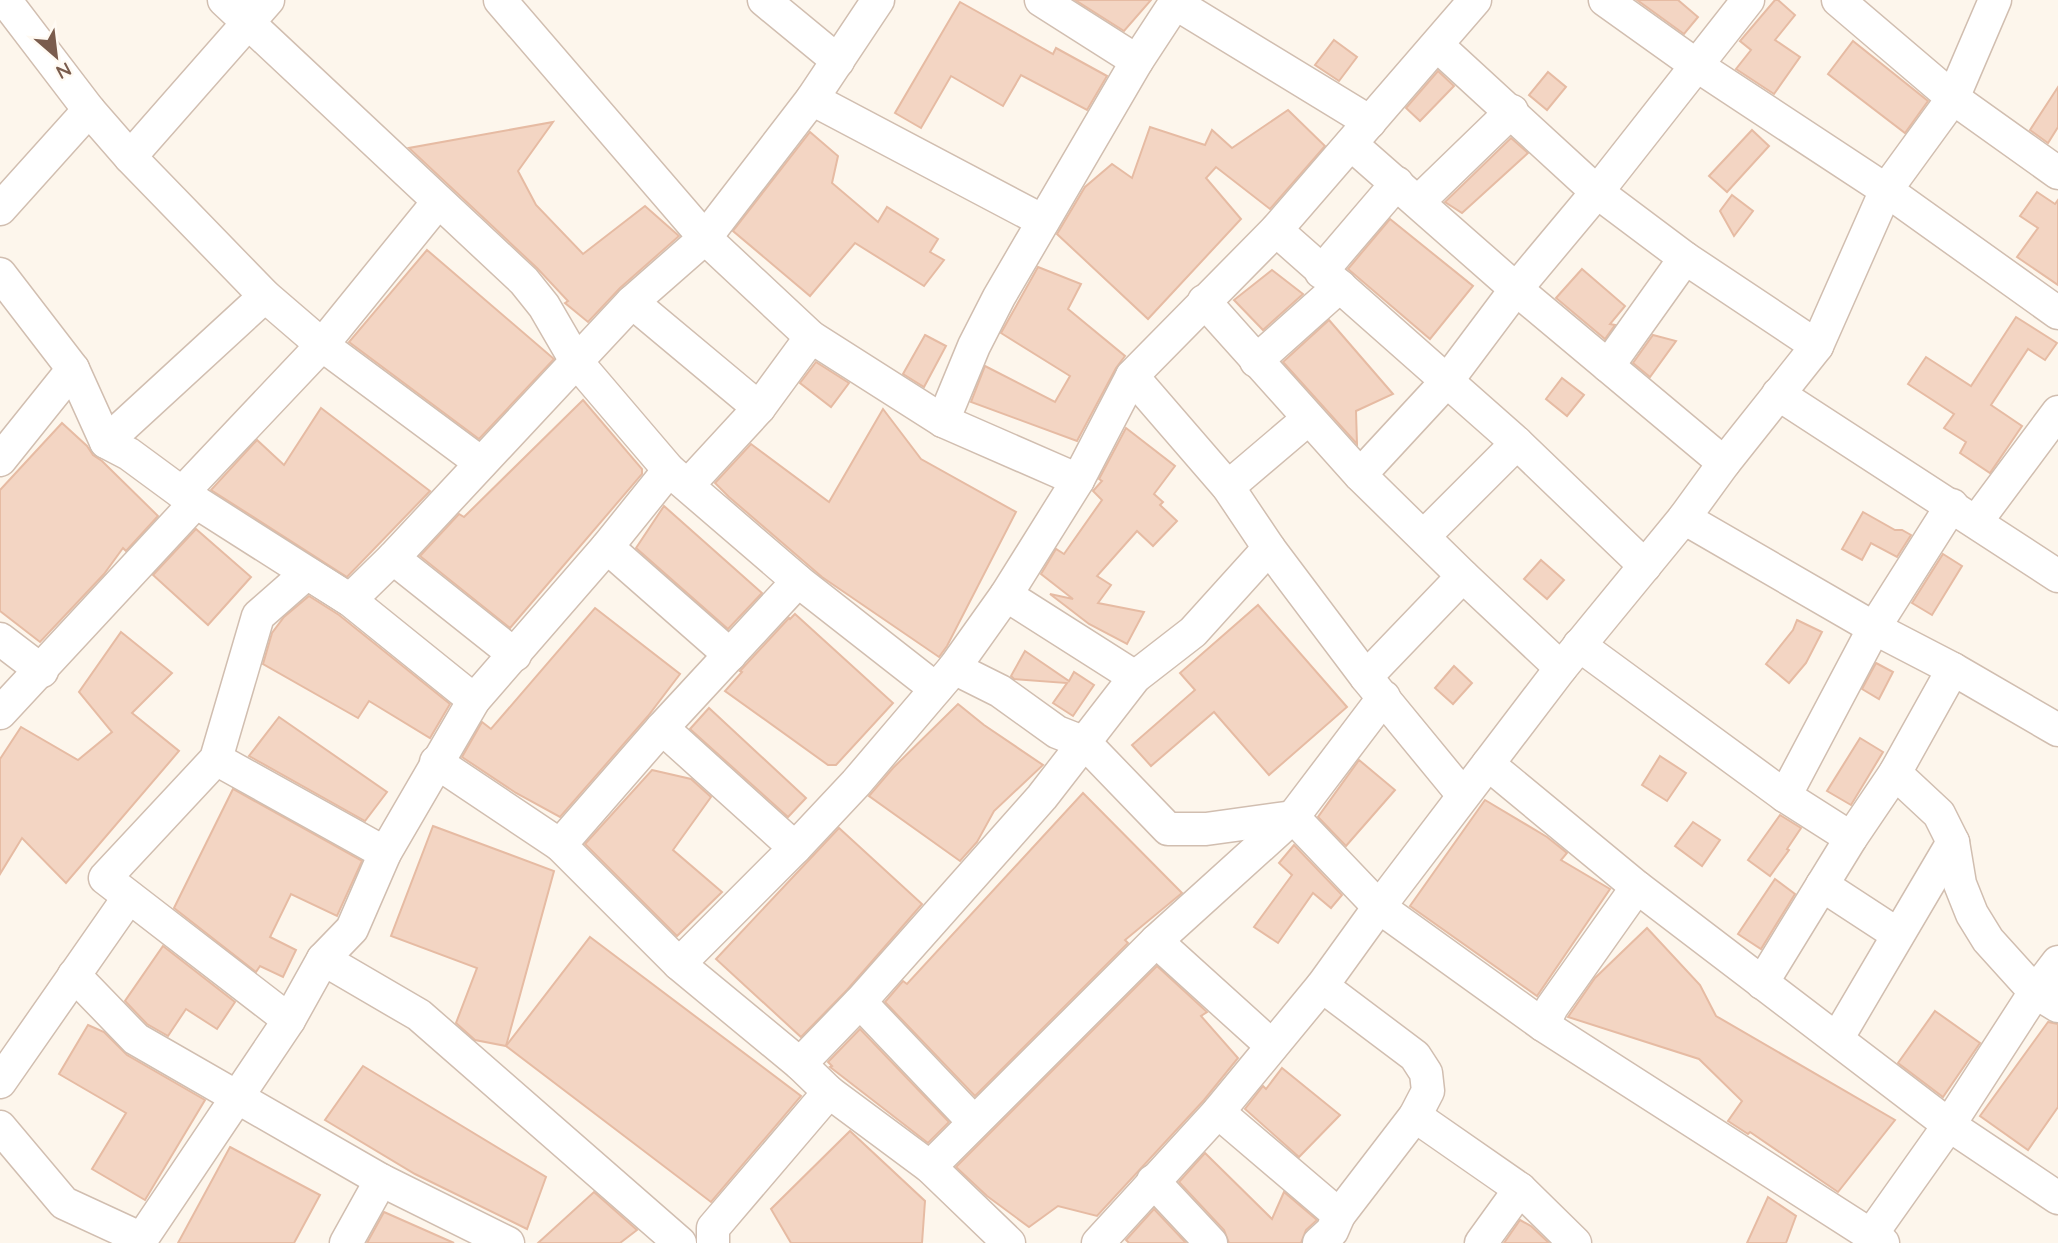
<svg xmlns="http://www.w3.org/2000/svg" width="2058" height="1243" font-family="Quicksand,sans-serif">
	<rect width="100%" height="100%" fill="#fdf6ec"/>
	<g fill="#f3d5c3" stroke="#e6bba3" stroke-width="2">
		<path d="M1075,0H1151L1124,31Z"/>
		<path d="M1637,0H1678L1698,17L1684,34Z"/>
		<path d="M1775,0H1778L1795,15L1775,40L1800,57L1774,94L1736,69L1751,50L1740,41Z"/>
		<path d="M960,2L1053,54L1056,48L1107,76L1087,110L1021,75L1003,106L951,76L921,128L895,113Z"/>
		<path d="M1334,40L1357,57L1339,81L1315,65Z"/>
		<path d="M1853,41L1928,101L1905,133L1828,74Z"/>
		<path d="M1438,71L1454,86L1420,121L1406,108Z"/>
		<path d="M1548,72L1566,87L1547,110L1529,95Z"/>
		<path d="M2058,87V127L2048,143L2030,130Z"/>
		<path d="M1288,110L1325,146L1270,209L1216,167L1206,178L1241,219L1148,319L1057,234L1085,187L1112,164L1132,178L1150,127L1205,145L1212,130L1232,148Z"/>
		<path d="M553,122L518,171L536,205L583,254L645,206L679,236L620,288L588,322L565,303L568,301L537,268L409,148Z"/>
		<path d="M1752,130L1769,146L1727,192L1709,176Z"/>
		<path d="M810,132L838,156L832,183L878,222L887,207L938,239L930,252L944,260L924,286L855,243L810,296L733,231Z"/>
		<path d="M1511,138L1528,153L1462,213L1445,202Z"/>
		<path d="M2037,192L2055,204L2058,200V285L2017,257L2038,228L2020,216Z"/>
		<path d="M1732,195L1753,211L1734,236L1720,211Z"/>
		<path d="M1390,219L1473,286L1430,339L1348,269Z"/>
		<path d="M427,250L554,359L479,439L349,342Z"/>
		<path d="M1038,267L1081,284L1068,309L1125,356L1116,368L1077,441L971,402L985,366L1055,402L1070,376L1001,333Z"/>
		<path d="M1582,269L1625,306L1610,324L1615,325L1605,339L1556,298Z"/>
		<path d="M1272,270L1303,294L1263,330L1234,300Z"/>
		<path d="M2016,317L2057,343L2045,360L2028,349L1991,405L2022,426L1990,473L1960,453L1966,442L1944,428L1954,414L1908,384L1926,357L1971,386Z"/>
		<path d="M1329,320L1393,394L1356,411L1357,444L1283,362Z"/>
		<path d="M925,335L946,346L924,387L903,374Z"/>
		<path d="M1653,335L1676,341L1650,377L1633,363Z"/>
		<path d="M816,362L849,383L831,407L800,383Z"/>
		<path d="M1562,378L1584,395L1567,416L1546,399Z"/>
		<path d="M583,400L642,469V474L510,628L420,556L459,514L464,517Z"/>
		<path d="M321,408L430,491L347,577L211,490L257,440L284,465Z"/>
		<path d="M883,409L921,459L1016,512L947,646L939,657L822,577L729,497L715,483L751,444L829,502Z"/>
		<path d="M62,423L87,446L93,455L102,461L158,516L126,551L123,548L104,574L40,642L0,611V490Z"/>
		<path d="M1126,428L1175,466L1154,494L1163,502L1160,505L1177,521L1153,546L1137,531L1097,576L1111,585L1098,603L1144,612L1127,644L1089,624L1050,594L1073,599L1041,574L1056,549L1064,554L1102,500L1093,491L1102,481L1099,479Z"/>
		<path d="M664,506L762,593L728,629L636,548Z"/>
		<path d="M1863,512L1895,530H1902L1911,535L1897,557L1871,543L1862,560L1842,549Z"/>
		<path d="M196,529L251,577L208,625L153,575Z"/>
		<path d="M1943,554L1962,566L1932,615L1912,603Z"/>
		<path d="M1541,560L1564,580L1547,599L1524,579Z"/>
		<path d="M309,596L339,615L450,704L430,738L369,701L358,718L263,664L272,633L284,617Z"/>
		<path d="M1258,605L1347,707L1269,775L1214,712L1151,766L1132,745L1195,690L1180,673Z"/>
		<path d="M595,608L680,674L648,716L560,817L516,793L462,757L482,722L491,729Z"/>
		<path d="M795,614L893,703L836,765H828L725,691L742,672L740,671L789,618L790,619Z"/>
		<path d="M1797,620L1822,632L1806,663L1789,683L1766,664L1793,630Z"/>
		<path d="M121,632L172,673L132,713L179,751L66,883L22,838L0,874V759L21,727L78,760L112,732L79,692Z"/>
		<path d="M1025,651L1069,681L1074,672L1094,685L1073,716L1053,703L1067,683L1014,679L1011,676Z"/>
		<path d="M1876,663L1893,672L1879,699L1862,689Z"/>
		<path d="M1454,666L1472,683L1453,704L1435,688Z"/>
		<path d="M958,704L984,725L1043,765L994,811L977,842L960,861L869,796L893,768Z"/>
		<path d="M709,708L806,798L788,817L690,729Z"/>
		<path d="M279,717L387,792L365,821L249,756Z"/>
		<path d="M1860,738L1883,752L1851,805L1827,791Z"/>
		<path d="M1660,756L1686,773L1667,801L1642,785Z"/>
		<path d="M1359,760L1395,790L1346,846L1318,817Z"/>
		<path d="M652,770L691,779L711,797L673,850L722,892L677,936L585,844Z"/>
		<path d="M233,789L362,861L337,916L291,894L270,937L296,950L283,977L260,966L256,972L174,908Z"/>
		<path d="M1083,793L1182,893L1125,940L1128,943L975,1096L885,1002L903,981L907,984Z"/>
		<path d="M1485,800L1547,837L1567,853L1561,860L1610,889L1537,996L1410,906Z"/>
		<path d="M1780,815L1801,828L1787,849L1789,850L1770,876L1748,860Z"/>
		<path d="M1693,822L1720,840L1702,866L1675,846Z"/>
		<path d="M433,826L554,871L506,1046L475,1040L456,1023L477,968L391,936Z"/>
		<path d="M839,828L922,904L847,990L801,1037L716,959Z"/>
		<path d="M1294,845L1342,895L1331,908L1313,893L1278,943L1254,927L1292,875L1279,863Z"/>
		<path d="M1775,879L1795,894L1761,949L1738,934Z"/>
		<path d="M1647,928L1700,985L1716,1016L1895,1120L1838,1192L1750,1132L1748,1134L1728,1121L1742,1101L1699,1059L1568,1017L1595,978Z"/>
		<path d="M590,937L801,1096L711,1202L506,1046Z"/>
		<path d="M163,946L235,1002L217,1029L186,1009L168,1036L147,1024L125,1001Z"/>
		<path d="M1157,966L1207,1012L1201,1016L1238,1058L1204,1100L1097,1216L1058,1206L1029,1227L987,1196L956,1167Z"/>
		<path d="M1935,1011L1980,1043L1943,1097L1898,1063Z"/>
		<path d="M2048,1022L2058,1024V1107L2028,1150L1980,1116Z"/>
		<path d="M88,1025L104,1032L127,1055L205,1100L145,1200L92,1169L126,1113L59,1074Z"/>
		<path d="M860,1029L949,1122L928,1143L830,1067L832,1066L828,1062Z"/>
		<path d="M363,1066L546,1177L527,1229L415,1174L325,1120Z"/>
		<path d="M1282,1068L1340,1115L1299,1157L1245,1109L1263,1086L1266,1089Z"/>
		<path d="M850,1131L925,1201L922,1243H791L771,1209Z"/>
		<path d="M230,1147L320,1195L294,1243H178Z"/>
		<path d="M1205,1153L1272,1219L1284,1192L1317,1220L1306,1230L1301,1243H1229L1224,1230L1179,1182Z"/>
		<path d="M594,1192L637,1230L620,1243H538Z"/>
		<path d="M1768,1197L1796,1216L1786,1243H1747Z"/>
		<path d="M1154,1209L1186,1243H1129L1126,1240Z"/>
		<path d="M384,1212L454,1243H367Z"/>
		<path d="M1520,1220L1531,1226L1549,1243H1504Z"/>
	</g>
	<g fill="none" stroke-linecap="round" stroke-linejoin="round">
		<defs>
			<g id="street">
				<path d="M5,0L89,110L130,157L265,296L322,345L481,463"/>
				<path d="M224,0L524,281L544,306L576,361L669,470L798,581L936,689"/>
				<path d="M500,0L705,238L811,337L943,421L1078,480"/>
				<path d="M764,0L838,61"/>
				<path d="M1041,0L1137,61"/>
				<path d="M1605,0L1696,65L1886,190L2058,313"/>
				<path d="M1838,0L1953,98L2058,173"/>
				<path d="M1175,3L1370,122"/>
				<path d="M1437,45L1597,192L1685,258L1817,346"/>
				<path d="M812,99L1043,221"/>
				<path d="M1351,144L1516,289L1724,463"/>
				<path d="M130,157L268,0"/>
				<path d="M1418,202L1512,111"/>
				<path d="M0,209L89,110"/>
				<path d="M1276,230L1517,443L1645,566"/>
				<path d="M1321,272L1397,183"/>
				<path d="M0,274L73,369L106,442L129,454L182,493L350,600L474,700"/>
				<path d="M1204,301L1360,475L1463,576L1561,668"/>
				<path d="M632,302L759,408"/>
				<path d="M1256,361L1340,286"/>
				<path d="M1608,366L1685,258"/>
				<path d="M1132,376L1228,487L1269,548L1366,677L1463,795"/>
				<path d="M1778,394L2058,576"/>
				<path d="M943,421L974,346L999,297L1137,61L1177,0"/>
				<path d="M106,442L265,296"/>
				<path d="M0,460L73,369"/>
				<path d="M1360,475L1447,381L1516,289L1597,192L1748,0"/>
				<path d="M688,485L759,408L811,337"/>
				<path d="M1228,487L1308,419"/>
				<path d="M182,493L322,345L438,202"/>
				<path d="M1684,518L1874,628L1953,669L2058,730"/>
				<path d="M1976,522L2058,412"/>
				<path d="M1424,536L1517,443"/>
				<path d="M607,547L730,655"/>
				<path d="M393,558L515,655"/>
				<path d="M798,581L662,728L560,845L679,964L800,1064L829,1092L930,1167L1009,1243"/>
				<path d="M1006,595L1135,677"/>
				<path d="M0,639L42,671"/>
				<path d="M1579,645L1785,796L1851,838"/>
				<path d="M954,668L1000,691L1057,732L1085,743L1168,829H1206L1293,817"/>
				<path d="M1366,677L1463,576"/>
				<path d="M0,713L196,502"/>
				<path d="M662,728L795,848"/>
				<path d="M216,759L385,853"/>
				<path d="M436,762L560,845"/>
				<path d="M1488,764L1637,887L1949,1125L2058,1198"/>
				<path d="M1895,773L1939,814L1953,842L1960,884L1972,914L1988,940L2035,992L2058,1006"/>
				<path d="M1785,796L1874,628L1952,505"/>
				<path d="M1293,817L1379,907L1543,1025L1883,1243"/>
				<path d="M1822,885L1897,934"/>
				<path d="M1156,941L1272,1046"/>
				<path d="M323,959L419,1015L680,1243"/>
				<path d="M679,964L795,848L856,783L954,668L1006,595L1078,480L1132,376L1276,230L1475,0"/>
				<path d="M74,975L136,1039L381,1180L508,1243"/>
				<path d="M1762,983L1851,838L1895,773L1953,669"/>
				<path d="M860,1002L974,1122"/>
				<path d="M289,1020L105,878L216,759L258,616L307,573L350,600L393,558L632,302L705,238L812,99L878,0"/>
				<path d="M1543,1025L1552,1007L1637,887"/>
				<path d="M1837,1039L1953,842"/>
				<path d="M800,1064L860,1002L1042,797L1135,677L1193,632L1269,548"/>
				<path d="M0,1082L129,897"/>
				<path d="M1218,1112L1339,1215"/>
				<path d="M1415,1116L1520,1189L1575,1243"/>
				<path d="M0,1127L64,1203L142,1239"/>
				<path d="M930,1167L1156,941L1293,817L1384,697"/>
				<path d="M1153,1181L1211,1243"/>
				<path d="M1871,1235L1949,1125L2035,992L2058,962"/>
				<path d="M139,1243L289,1020L323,959L352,929L385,853L474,700L607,547L669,470"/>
				<path d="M346,1243L381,1180"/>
				<path d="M713,1243V1228L829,1092"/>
				<path d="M1098,1243L1218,1112L1322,986L1379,907L1561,668L1684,518L1724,463L1817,346L1886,190L1953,98L1995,0"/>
				<path d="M1319,1243L1332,1231L1339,1215L1415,1116L1428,1091L1426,1073L1415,1056L1322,986"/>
				<path d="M1481,1243L1520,1189"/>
			</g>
		</defs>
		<use href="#street" stroke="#d1beb0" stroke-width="35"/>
		<use href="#street" stroke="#fff" stroke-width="32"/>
	</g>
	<g transform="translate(56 56) rotate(152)" stroke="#fffaf3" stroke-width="5" paint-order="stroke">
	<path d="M0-5L12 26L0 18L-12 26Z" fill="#7a5c4d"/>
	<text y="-10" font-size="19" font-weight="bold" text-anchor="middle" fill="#7a5c4d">N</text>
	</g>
</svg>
